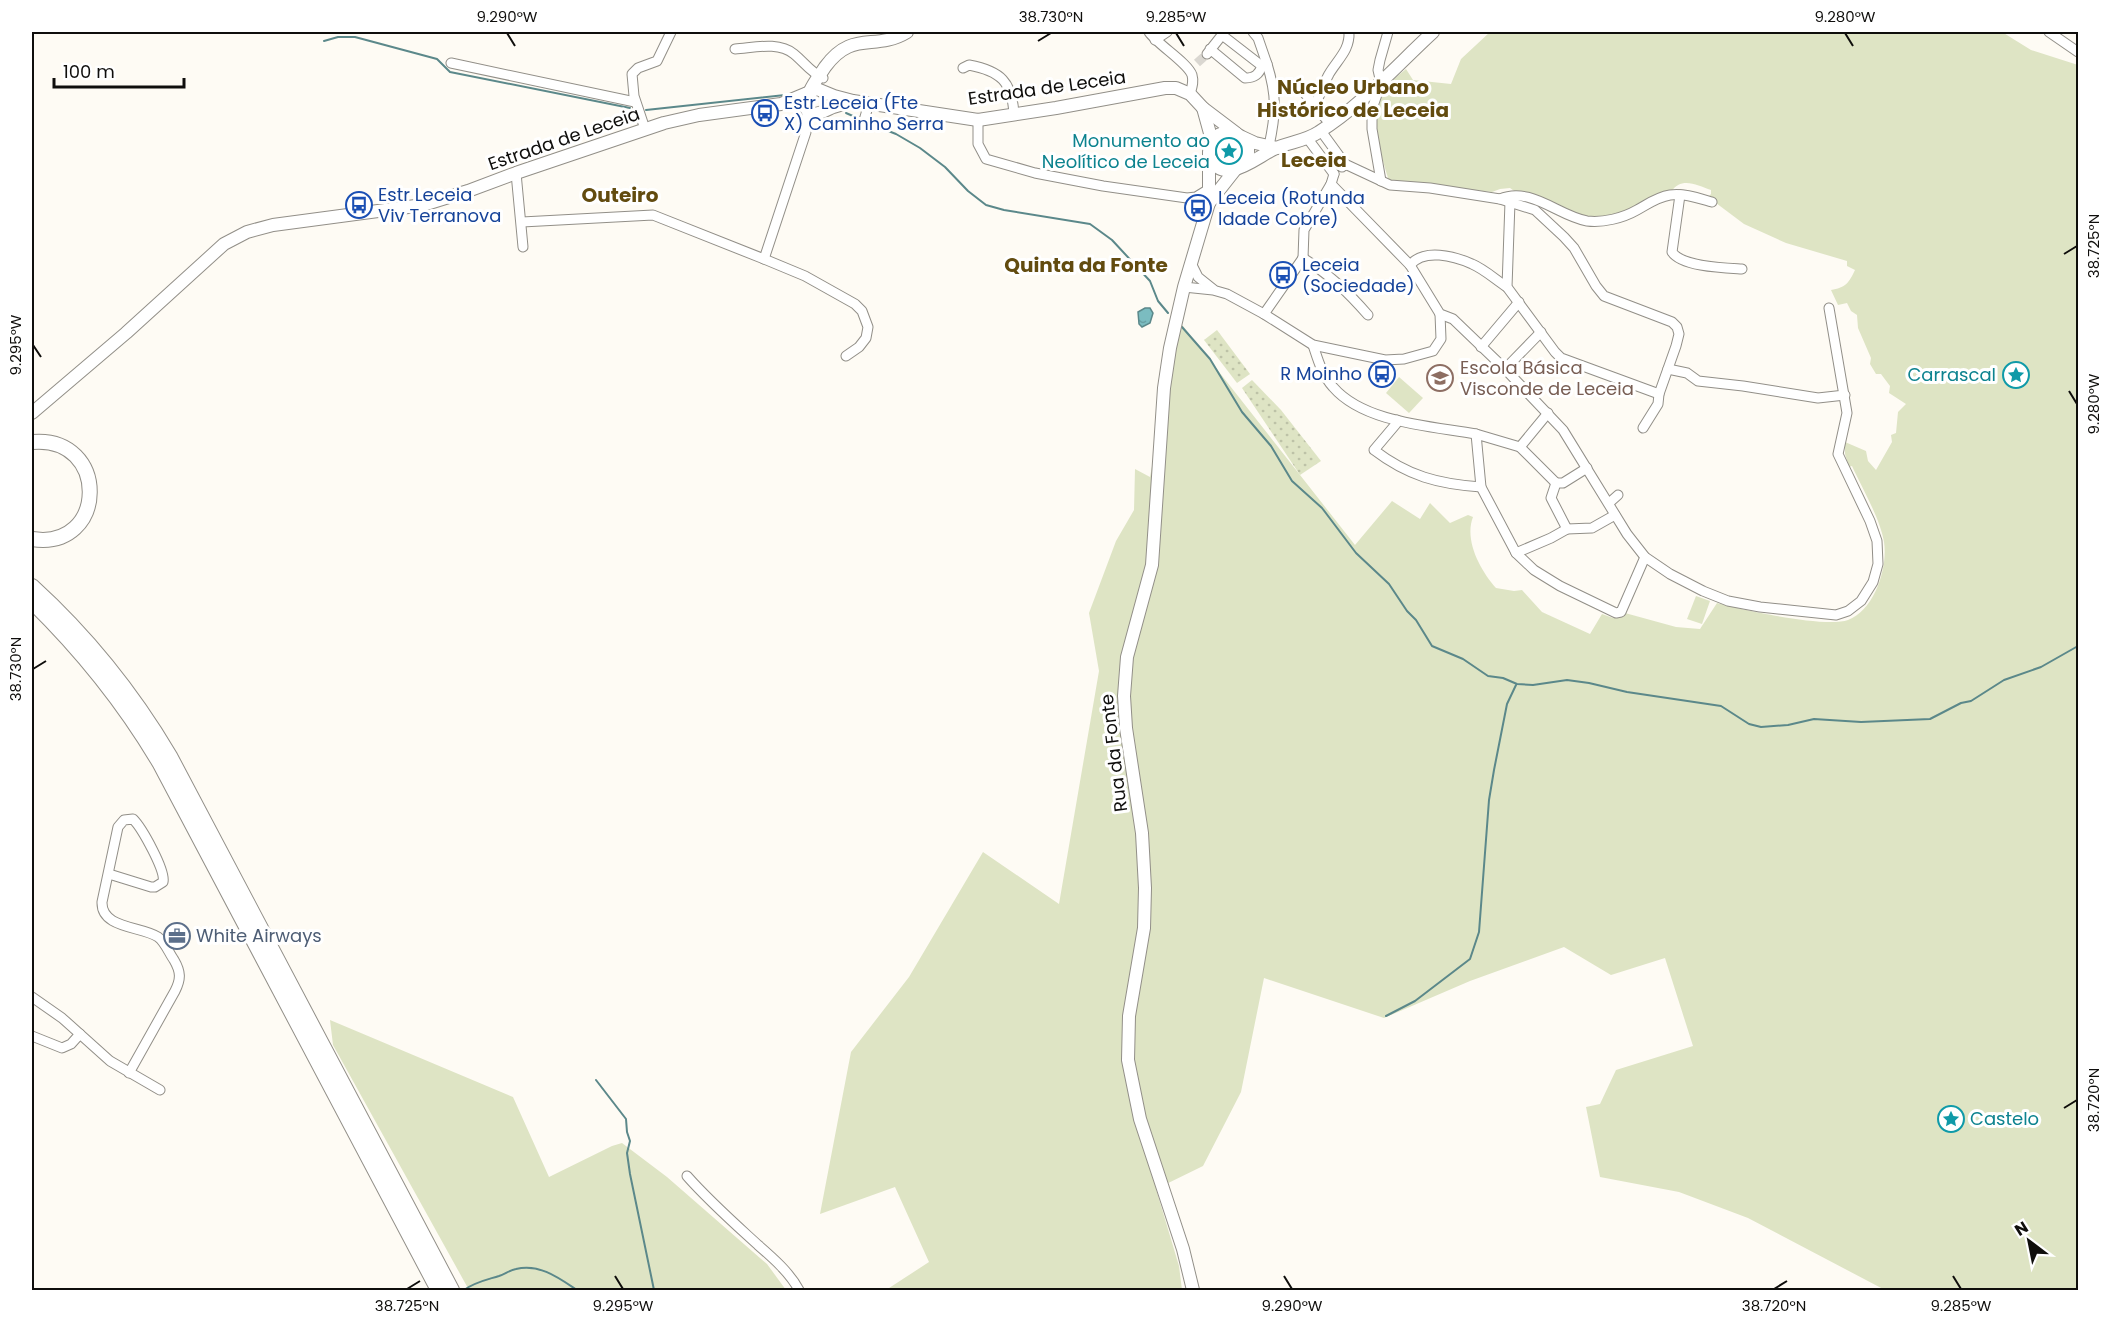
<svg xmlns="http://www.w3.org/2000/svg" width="2110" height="1322" font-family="Poppins,sans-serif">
	<defs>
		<pattern id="garden-dots" width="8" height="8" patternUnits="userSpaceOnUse" patternTransform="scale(1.5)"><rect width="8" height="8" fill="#dee4c4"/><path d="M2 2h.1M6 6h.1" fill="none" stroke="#bdc2a7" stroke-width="1.8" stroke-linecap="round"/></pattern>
		<pattern id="water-ripples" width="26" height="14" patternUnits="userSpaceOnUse" patternTransform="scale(1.5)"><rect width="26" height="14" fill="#7bbcc0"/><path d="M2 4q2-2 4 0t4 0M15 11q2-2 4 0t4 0" fill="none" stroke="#69a0a4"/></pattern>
	</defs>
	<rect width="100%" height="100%" fill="#fefbf4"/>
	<g fill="#dee4c4">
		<path d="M1490,32H2002L2031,50L2078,65V1290H1885L1748,1218L1679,1192L1600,1177L1586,1107L1600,1104L1616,1070L1693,1046L1665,958L1611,975L1564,947L1470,981L1384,1018L1264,978L1241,1092L1203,1166L1156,1189L1179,1266L1182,1290H886L929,1262L895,1187L820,1214L851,1052L909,977L983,852L1059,904L1099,671L1089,613L1116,541L1134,510L1135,469L1150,477L1179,321L1355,545L1392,501L1420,519L1430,503L1450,523L1468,515L1473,517C1464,540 1480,570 1496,588L1514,591L1522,590L1542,612L1590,634L1602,614L1613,618L1625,613L1676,627L1700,629L1717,603C1743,610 1825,628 1848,620C1875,610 1888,567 1884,542C1880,518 1862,488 1852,466L1849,467L1845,454V442L1866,451L1868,461L1876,470L1892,442L1891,435L1896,433L1898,412L1906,404L1889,393L1890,386L1881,374H1876L1870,364L1871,358L1858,328L1857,315L1851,311L1847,303L1838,305L1831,290C1845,288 1849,283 1855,270L1847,266V261L1786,243L1744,224L1708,197L1711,194V190C1697,185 1681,176 1671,192C1642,206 1618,220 1584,217L1517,193L1510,188L1500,189L1492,192L1389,181C1380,152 1367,112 1389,85C1393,79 1400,74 1406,69L1413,80L1451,84L1461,59Z"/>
		<path d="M1399,377L1423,398L1409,413L1386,393Z"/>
		<path d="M1696,596L1710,601L1702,624L1687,619Z"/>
		<path d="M330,1020L513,1097L549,1177L612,1146L622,1143L667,1177L767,1264L786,1290H469L333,1045Z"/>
	</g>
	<g fill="url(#garden-dots)">
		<path d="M1217,330L1250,374L1237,383L1204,340Z"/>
		<path d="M1252,380L1281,410L1321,461L1300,475L1242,388Z"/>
	</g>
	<path fill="url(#water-ripples)" stroke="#5b888a" stroke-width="1.5" d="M1145,308H1150L1153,313L1150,323L1142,327L1139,324L1138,312Z"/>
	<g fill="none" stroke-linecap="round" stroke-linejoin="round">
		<g stroke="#5b888a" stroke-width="2">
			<path d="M324,41L338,37H355L437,59L450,72L630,108"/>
			<path d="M646,110L785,95"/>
			<path d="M846,113L862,120"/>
			<path d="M868,123L896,134L920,148L945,167L968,191L986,205L1004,210L1090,224L1112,240L1150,281L1158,301L1168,313"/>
			<path d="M1182,327L1210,359L1242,412L1271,446L1292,481L1322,508L1356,553L1389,584L1407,611L1416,620L1432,646L1463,659L1488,676L1503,678L1517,684L1533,685L1567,680L1589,683L1627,692L1721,706L1749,724L1761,727L1788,725L1814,719L1861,722L1930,719L1961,703L1971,701L2004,680L2041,667L2078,646"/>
			<path d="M1386,1016L1415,1001L1470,959L1479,932L1489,800L1494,770L1507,704L1516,685"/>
			<path d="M596,1080L626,1119L627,1132L630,1141L627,1153L630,1174L654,1290"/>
			<path d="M464,1290C475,1282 486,1280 499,1276C505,1274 510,1270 516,1269C539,1263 559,1278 577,1290"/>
		</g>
		<path stroke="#dad7d1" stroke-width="9" stroke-dasharray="9 4.5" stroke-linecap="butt" d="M1197,63L1207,54"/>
		<defs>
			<g id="street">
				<path d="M1149,32C1158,45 1188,63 1192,75C1194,82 1192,87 1190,94"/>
				<path d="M1253,32L1258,38L1267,64L1262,66"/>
				<path d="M2049,32L2078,52"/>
				<path d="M1155,40L1167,32"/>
				<path d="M735,49C753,48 778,41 794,54C804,62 810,72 823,78"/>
				<path d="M1207,54L1222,35L1262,66C1259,74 1255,78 1245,78L1210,49"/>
				<path d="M451,63L635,102"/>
				<path d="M1267,64C1277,96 1276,113 1269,146"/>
				<path d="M963,68L969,65C1001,71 1012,82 1014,114"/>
				<path d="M1302,90L1330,124"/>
				<path d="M1315,105C1320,95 1324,83 1329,74C1338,59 1350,50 1349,32"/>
				<path d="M978,120V144L986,159L1035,173L1103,186L1187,198L1196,197L1209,189"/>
				<path d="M863,124L869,103"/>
				<path d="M645,129L634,96L632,74L638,68L657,61L671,32"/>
				<path d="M1321,131L1345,164L1342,167"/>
				<path d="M1308,139L1334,174"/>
				<path d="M1345,164L1390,185L1430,188L1500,199L1535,210L1564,237L1574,248L1596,286L1604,296L1672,322L1677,327L1679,334L1676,346L1659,394L1658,404L1643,428"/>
				<path d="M516,173L523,247"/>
				<path d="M1381,181L1372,129V117L1373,106L1381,83L1378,70L1380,60L1388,32"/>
				<path d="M1331,184L1410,265L1440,314L1453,319L1505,369L1563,430L1627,534L1645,557L1670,574L1703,591L1728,601L1760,607L1836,615L1848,611L1861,601L1873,582L1878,564L1877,541L1870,521L1838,454L1847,413L1829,308"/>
				<path d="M1680,195L1672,252C1682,267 1725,268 1742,269"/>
				<path d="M1500,199C1531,186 1558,216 1587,221C1603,223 1623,218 1637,210C1648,204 1657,197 1670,195C1684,193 1698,198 1712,202"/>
				<path d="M1510,202L1507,287L1555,352L1561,358L1659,394"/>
				<path d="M522,222L653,215L764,259L805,276L855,304L862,311L868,327L866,338L859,347L846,356"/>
				<path d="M1303,258L1304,230L1331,184L1334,174"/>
				<path d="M1303,258C1330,275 1347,291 1368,315"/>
				<path d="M764,259L806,132L807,111"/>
				<path d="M1191,263L1198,277L1213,289"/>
				<path d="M1410,265C1424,248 1454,256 1472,264C1484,269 1496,280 1507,287"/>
				<path d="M1184,287L1213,290L1227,294L1264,314L1313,345L1385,360L1404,359L1433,351L1441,339L1440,314"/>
				<path d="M1264,314L1303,258"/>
				<path d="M1313,345C1318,360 1322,375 1333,387C1364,423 1431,426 1476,434"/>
				<path d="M1481,347L1519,302"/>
				<path d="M1505,369L1541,332"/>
				<path d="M1668,369L1687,373L1698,381L1743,386L1818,398L1845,395"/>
				<path d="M1397,420L1396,424L1374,450C1408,476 1438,484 1481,487"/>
				<path d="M1520,447L1548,413"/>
				<path d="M1556,483L1520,447L1476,434L1481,487L1516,553L1534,570L1560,586L1616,613L1621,612L1645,557"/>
				<path d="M1556,483L1551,498L1567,529"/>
				<path d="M1556,483H1563L1587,468"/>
				<path d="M1609,503L1618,495"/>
				<path d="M1516,553L1551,538L1567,529L1592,528L1615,515"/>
				<path d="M109,874L151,887H155L163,882C166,871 142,828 133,819L124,820L118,827L102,902C101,929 142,926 158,937C165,942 169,953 174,960C181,972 181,979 175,991L129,1073"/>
				<path d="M32,997L62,1018L110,1061L160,1090"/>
				<path d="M32,1036L62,1048L71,1044L80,1034"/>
				<path d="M687,1176C709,1201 734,1223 758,1245C773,1258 790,1273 799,1290"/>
			</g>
			<g id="secondary">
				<path d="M810,91C814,82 820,75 825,67C853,29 874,52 907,32"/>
				<path d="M806,94L804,105C811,120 822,112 833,107C839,105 846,103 852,102"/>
				<path d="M1242,137L1255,143L1277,148"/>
				<path d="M1210,145C1225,116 1263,142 1242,166"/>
				<path d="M1210,158C1224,185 1253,160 1272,150C1287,142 1304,142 1319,132C1362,105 1396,66 1433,32"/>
				<path d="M1209,203L1235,170"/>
				<path d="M32,413L126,333L224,244L247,232L273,225L423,205L468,191L516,173L664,123L699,115L781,104L817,89L834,96L853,101L978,120L1056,108L1165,88H1176L1190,94L1203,108L1236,133"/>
				<path d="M1193,1290L1183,1249L1140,1119L1128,1060L1129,1016L1144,928L1145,888L1142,833L1126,728L1124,696L1127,657L1152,565L1164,388L1170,348L1184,287L1209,203V152L1211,137L1203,108"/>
			</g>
			<g id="primary">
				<path d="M32,442C110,435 108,551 32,539"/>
				<path d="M32,586C87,636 132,692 170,756L452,1290"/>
				<path d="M32,602C82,651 124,703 160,764L438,1290"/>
			</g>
		</defs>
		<use href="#street" stroke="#928f88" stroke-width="11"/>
		<use href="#secondary" stroke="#928f88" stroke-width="14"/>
		<use href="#primary" stroke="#928f88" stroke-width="16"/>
		<use href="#street" stroke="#fff" stroke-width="9"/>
		<use href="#secondary" stroke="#fff" stroke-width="12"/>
		<use href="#primary" stroke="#fff" stroke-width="14"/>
	</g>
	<path fill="none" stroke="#0f0e0c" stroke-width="2" d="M507,33L515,46M1176,33L1184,46M1845,33L1853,46M1038,41L1051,33M2064,254L2077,246M33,345L41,357M2069,391L2077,404M33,669L46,661M2064,1108L2077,1100M615,1276L623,1289M1284,1276L1292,1289M1953,1276L1961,1289M407,1289L420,1281M1774,1289L1787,1281"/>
	<defs>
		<symbol id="bus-ring" viewBox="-11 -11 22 22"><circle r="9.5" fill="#fff" stroke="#1a4fb4" stroke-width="1.5"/><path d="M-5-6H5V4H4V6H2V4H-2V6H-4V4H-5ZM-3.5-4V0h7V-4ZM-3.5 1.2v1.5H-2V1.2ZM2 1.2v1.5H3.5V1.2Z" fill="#1a4fb4"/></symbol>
		<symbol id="sight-ring" viewBox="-11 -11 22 22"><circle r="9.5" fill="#fff" stroke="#0f9aa8" stroke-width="1.5"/><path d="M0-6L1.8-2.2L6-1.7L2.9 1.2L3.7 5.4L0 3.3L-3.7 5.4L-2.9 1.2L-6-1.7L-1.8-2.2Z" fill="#0f9aa8"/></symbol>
		<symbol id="school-ring" viewBox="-11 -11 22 22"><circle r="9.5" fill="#fff" stroke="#8d6e63" stroke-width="1.5"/><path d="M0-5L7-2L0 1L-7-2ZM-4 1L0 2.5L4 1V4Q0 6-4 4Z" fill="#8d6e63"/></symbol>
		<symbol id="office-ring" viewBox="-11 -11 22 22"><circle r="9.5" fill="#fff" stroke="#5c6f8a" stroke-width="1.5"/><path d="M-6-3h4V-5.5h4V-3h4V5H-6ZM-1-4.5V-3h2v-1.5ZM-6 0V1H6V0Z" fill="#5c6f8a"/></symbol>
	</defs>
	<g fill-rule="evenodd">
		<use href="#bus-ring" x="750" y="98" width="30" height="30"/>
		<use href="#sight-ring" x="1214" y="136" width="30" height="30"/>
		<use href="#bus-ring" x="344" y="190" width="30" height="30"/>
		<use href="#bus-ring" x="1183" y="193" width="30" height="30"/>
		<use href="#bus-ring" x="1268" y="260" width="30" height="30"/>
		<use href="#bus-ring" x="1367" y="359" width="30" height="30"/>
		<use href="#sight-ring" x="2001" y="360" width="30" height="30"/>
		<use href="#school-ring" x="1425" y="363" width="30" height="30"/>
		<use href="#office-ring" x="162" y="921" width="30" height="30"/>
		<use href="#sight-ring" x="1936" y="1104" width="30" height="30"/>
	</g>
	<g text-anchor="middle" stroke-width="6" stroke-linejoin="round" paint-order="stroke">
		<g font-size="18" fill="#0f0e0c" stroke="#fff">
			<text transform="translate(1047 88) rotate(-8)" y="6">Estrada de Leceia</text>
			<text transform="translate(564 139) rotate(-19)" y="6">Estrada de Leceia</text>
			<text transform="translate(1114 753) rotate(-97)" y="6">Rua da Fonte</text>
		</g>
		<g font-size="18" fill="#164399" stroke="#fff" text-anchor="start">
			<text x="784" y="109">Estr Leceia (Fte<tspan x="784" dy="21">X) Caminho Serra</tspan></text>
			<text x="378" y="201">Estr Leceia<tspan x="378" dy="21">Viv Terranova</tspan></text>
			<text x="1218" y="204">Leceia (Rotunda<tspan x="1218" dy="21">Idade Cobre)</tspan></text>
			<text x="1302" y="271">Leceia<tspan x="1302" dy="21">(Sociedade)</tspan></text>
			<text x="1362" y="380" text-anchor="end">R Moinho</text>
		</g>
		<g font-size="18" fill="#0d838f" stroke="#fff" text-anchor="end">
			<text x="1210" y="147">Monumento ao<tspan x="1210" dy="21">Neolítico de Leceia</tspan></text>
			<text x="1996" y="381">Carrascal</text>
			<text x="1970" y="1125" text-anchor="start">Castelo</text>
		</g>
		<g font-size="18" fill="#785e54" stroke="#fff" text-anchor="start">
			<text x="1460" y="374">Escola Básica<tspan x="1460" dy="21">Visconde de Leceia</tspan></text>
		</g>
		<g font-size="18" fill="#4e5e75" stroke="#fff" text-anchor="start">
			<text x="196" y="942">White Airways</text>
		</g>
		<g font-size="20" font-weight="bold" fill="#624b0f" stroke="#fff">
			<text x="1353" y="94">Núcleo Urbano<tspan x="1353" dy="23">Histórico de Leceia</tspan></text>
			<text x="1314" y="167">Leceia</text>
			<text x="620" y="202">Outeiro</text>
			<text x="1086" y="272">Quinta da Fonte</text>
		</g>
	</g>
	<rect width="2110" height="1322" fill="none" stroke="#ffffff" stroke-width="66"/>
	<g transform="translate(2029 1241) rotate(328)" stroke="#ffffff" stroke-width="4.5" paint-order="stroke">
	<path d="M0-4.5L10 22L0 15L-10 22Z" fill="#0f0e0c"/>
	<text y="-9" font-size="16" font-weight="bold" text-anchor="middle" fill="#0f0e0c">N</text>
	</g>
	<path d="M54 78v9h130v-9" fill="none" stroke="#0f0e0c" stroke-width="3"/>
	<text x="63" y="78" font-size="18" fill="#0f0e0c" stroke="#ffffff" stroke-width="4.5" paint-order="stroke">100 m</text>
	<rect x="33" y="33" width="2044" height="1256" fill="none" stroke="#0f0e0c" stroke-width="2"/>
	<g font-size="15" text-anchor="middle" fill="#0f0e0c">
		<text x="507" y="22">9.290°W</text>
		<text x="1051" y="22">38.730°N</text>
		<text x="1176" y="22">9.285°W</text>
		<text x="1845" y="22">9.280°W</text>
		<text transform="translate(2094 246) rotate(-90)" y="5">38.725°N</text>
		<text transform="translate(16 345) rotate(-90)" y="5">9.295°W</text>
		<text transform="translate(2094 404) rotate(-90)" y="5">9.280°W</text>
		<text transform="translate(16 669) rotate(-90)" y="5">38.730°N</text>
		<text transform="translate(2094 1100) rotate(-90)" y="5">38.720°N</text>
		<text x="407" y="1311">38.725°N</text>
		<text x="623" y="1311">9.295°W</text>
		<text x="1292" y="1311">9.290°W</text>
		<text x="1774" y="1311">38.720°N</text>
		<text x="1961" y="1311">9.285°W</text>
	</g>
</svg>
